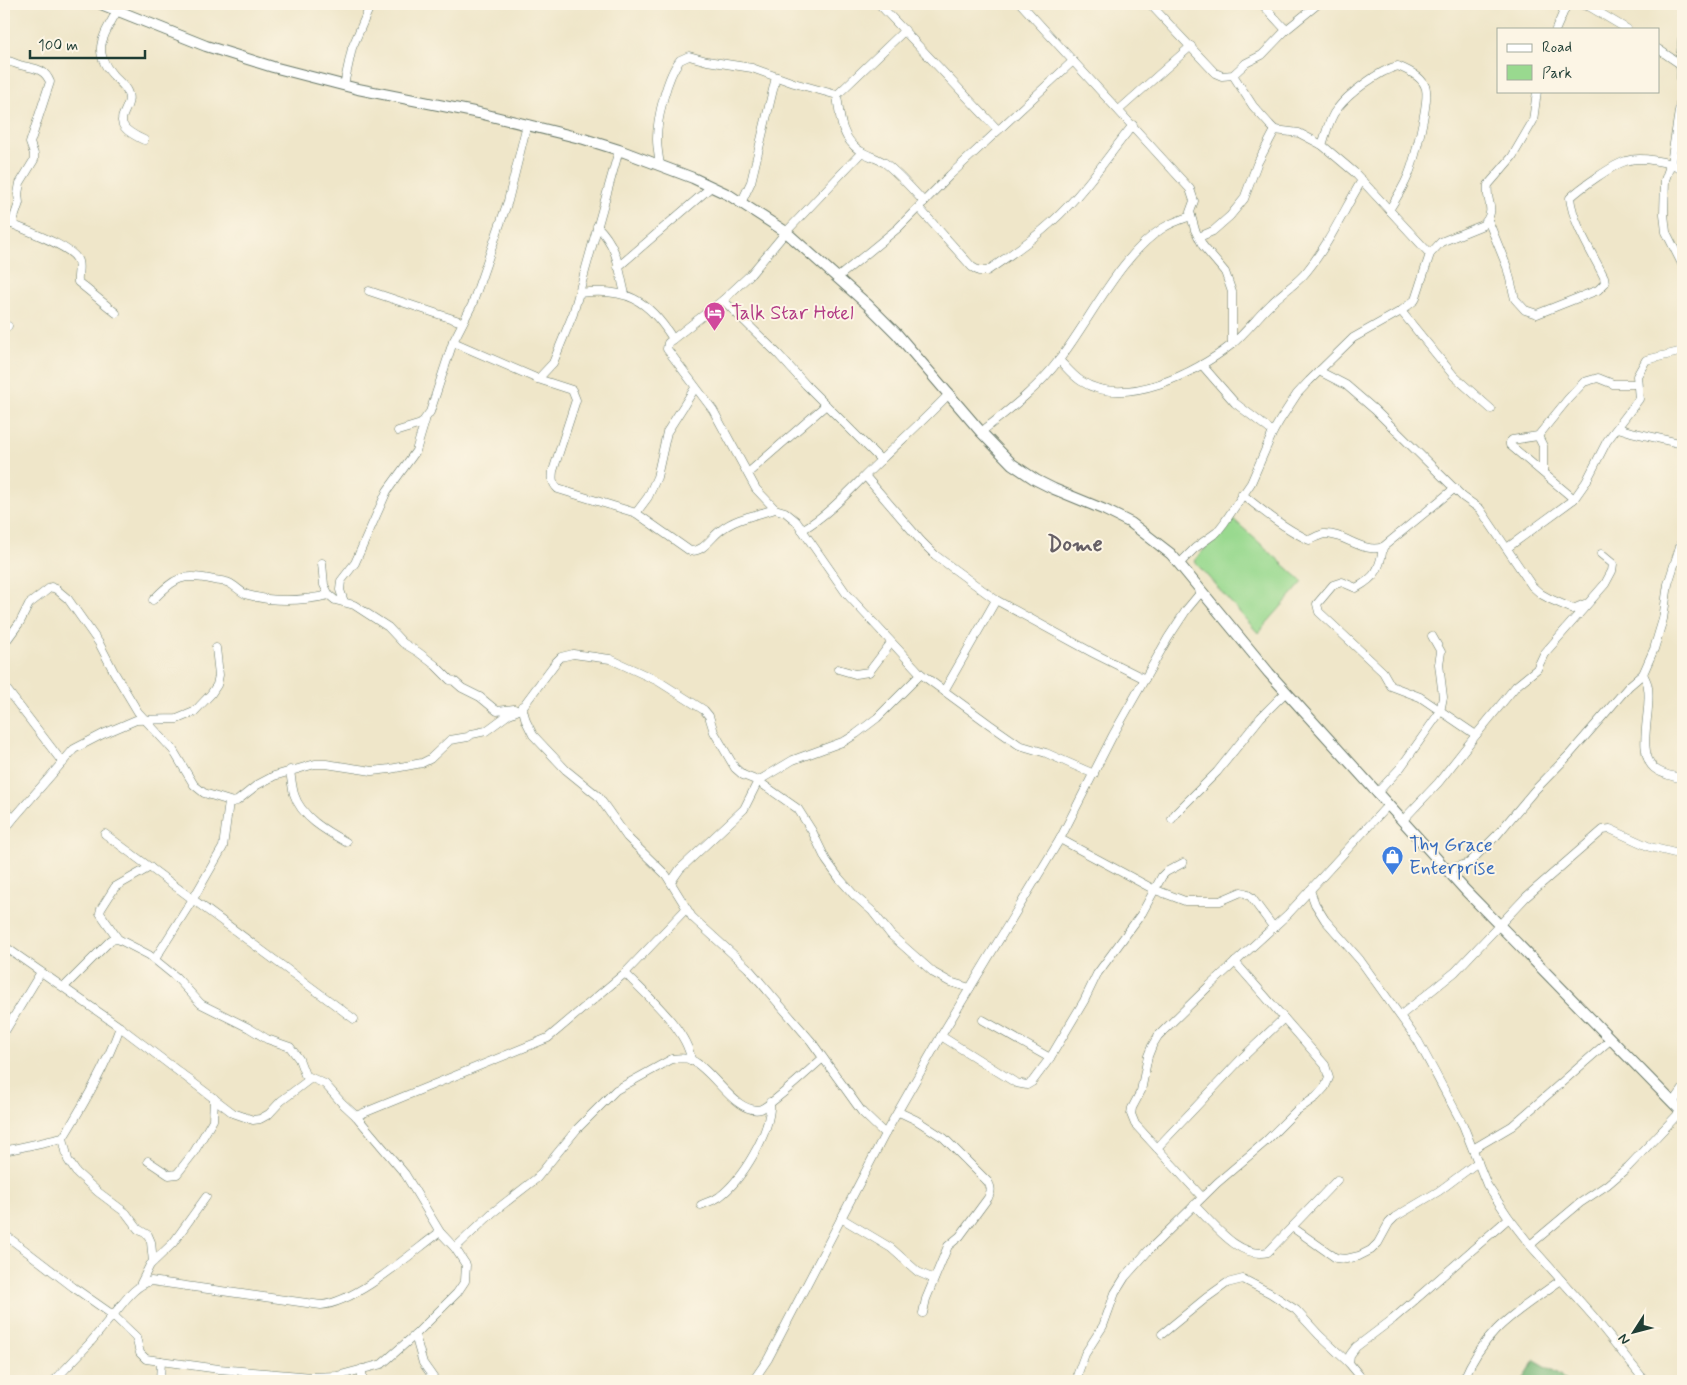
<svg xmlns="http://www.w3.org/2000/svg" width="1687" height="1385" font-family="Mynerve,sans-serif">
	<rect width="100%" height="100%" fill="#fcf5e5"/>
	<filter id="ink" filterUnits="userSpaceOnUse"><feTurbulence type="fractalNoise" baseFrequency=".02" numOctaves="2"/><feDisplacementMap in="SourceGraphic" scale="10" xChannelSelector="R" yChannelSelector="G"/><feConvolveMatrix kernelMatrix="1 2 1 2 8 2 1 2 1" color-interpolation-filters="sRGB"/></filter>
	<filter id="wash" filterUnits="userSpaceOnUse"><feTurbulence type="fractalNoise" baseFrequency=".0096" numOctaves="4" result="noise"/><feDisplacementMap in="SourceGraphic" scale="20" xChannelSelector="R" yChannelSelector="G"/><feGaussianBlur stdDeviation="1.12" result="paint"/><feColorMatrix in="noise" values="0 0 0 0 0 0 0 0 0 0 0 0 0 0 0 0 0 1.4 0 .05"/><feComposite in="paint" operator="in"/></filter>
	<g filter="url(#wash)">
		<rect width="100%" height="100%" fill="#efe6c9"/>
		<path fill="#99d98f" stroke="#5c8b62" d="M1232,518L1303,582L1258,633L1194,561Z"/>
		<path fill="#7ab97a" stroke="#4c7b57" d="M1535,1360L1561,1375L1566,1381H1522Z"/>
	</g>
	<g filter="url(#ink)">
		<g fill="none" stroke-linecap="round" stroke-linejoin="round">
			<defs>
				<g id="minor">
					<path d="M879,4L998,130"/>
					<path d="M1021,4L1190,189L1194,201L1190,212L1195,230L1203,246L1225,272L1232,292V344"/>
					<path d="M1150,4L1215,73L1222,76L1233,75L1246,63L1262,55L1286,30L1318,4"/>
					<path d="M1262,4L1286,30"/>
					<path d="M1580,4L1590,7L1627,29"/>
					<path d="M117,11C104,35 91,50 112,74C116,79 124,85 127,91C137,112 100,120 144,140"/>
					<path d="M1556,29L1567,4"/>
					<path d="M1683,31L1680,64L1682,92L1671,163L1665,180L1664,214L1666,232L1683,266"/>
					<path d="M1658,49L1680,64"/>
					<path d="M4,60C9,61 14,63 20,65C33,69 44,67 50,82L30,143L34,154V160L20,183L18,194L19,203L12,224"/>
					<path d="M1233,75L1253,106L1270,125L1275,130L1299,133L1322,145L1354,172L1430,254"/>
					<path d="M344,85L352,48L371,4"/>
					<path d="M837,95C840,116 840,137 860,151C868,156 877,158 885,163C899,174 912,189 924,202"/>
					<path d="M837,95L905,30"/>
					<path d="M1119,110L1191,46"/>
					<path d="M1322,145C1326,134 1329,118 1337,109C1348,94 1380,70 1398,66C1407,70 1421,76 1425,86C1431,97 1414,162 1408,176C1403,188 1396,199 1389,210"/>
					<path d="M862,152L786,232L751,274L723,300L673,339L668,343L667,349L713,410L756,489L775,509L785,512L796,521L846,593L921,674L989,724L1019,745L1046,753L1094,774"/>
					<path d="M660,166C659,157 657,148 657,139C657,118 667,76 680,60L689,56L707,61L752,68L794,83L837,95"/>
					<path d="M741,203L751,182L776,77"/>
					<path d="M919,208L972,267L979,271H987C1015,252 1045,231 1068,206C1092,181 1111,152 1133,125"/>
					<path d="M1488,220L1507,267L1515,299L1525,310L1537,314L1598,290L1605,283L1604,277C1593,254 1573,224 1570,198C1579,189 1614,164 1626,161C1641,156 1669,162 1683,169"/>
					<path d="M4,224H12C27,231 70,246 77,259C81,265 77,275 78,282L116,313"/>
					<path d="M597,226C618,247 618,266 625,294"/>
					<path d="M1199,237L1213,231L1230,216L1244,199L1257,164L1275,130"/>
					<path d="M618,267L711,187"/>
					<path d="M837,278L898,228L950,175L1073,61"/>
					<path d="M369,291L462,322"/>
					<path d="M579,293C625,287 648,299 673,339"/>
					<path d="M723,300L778,354L806,385L881,460"/>
					<path d="M1401,311L1454,376L1491,409"/>
					<path d="M4,325L8,326"/>
					<path d="M453,342L538,379L572,390L576,400L553,471C552,479 552,483 558,489L636,513L690,551C704,552 711,537 721,530C736,518 757,515 775,509"/>
					<path d="M1059,360C1066,367 1073,376 1081,381C1124,409 1196,373 1231,345C1246,333 1257,317 1271,304C1282,292 1297,284 1307,271C1329,244 1344,210 1362,180"/>
					<path d="M1202,365L1235,403L1273,432"/>
					<path d="M1319,371L1346,385L1375,410L1463,497L1480,509L1532,586L1541,594L1550,599L1573,609L1585,604"/>
					<path d="M538,379L553,363L573,314L619,150"/>
					<path d="M1618,428L1631,432L1683,444"/>
					<path d="M398,431L421,424L430,412L453,342L472,305L508,201L527,124"/>
					<path d="M981,432C1009,410 1038,388 1059,360C1090,320 1121,254 1163,228C1171,223 1182,219 1191,216"/>
					<path d="M1538,436L1543,446V472"/>
					<path d="M748,473L826,405"/>
					<path d="M866,477L921,541L935,555L996,600L1093,653L1145,679"/>
					<path d="M1242,494C1264,512 1284,528 1309,540C1314,538 1319,535 1324,534C1345,533 1362,554 1383,547L1455,488"/>
					<path d="M1574,499L1510,445V442L1512,440L1538,436L1568,399L1584,382L1598,378L1613,384H1637"/>
					<path d="M636,513L648,497L657,477L667,432L695,388"/>
					<path d="M802,530C834,511 856,483 883,458C905,437 928,416 949,394"/>
					<path d="M1383,547C1380,569 1376,577 1356,588L1342,582L1333,585L1317,604L1319,612L1383,672L1391,686L1420,697L1476,735L1516,686L1537,669L1544,654L1605,584L1612,571L1613,564L1601,554"/>
					<path d="M1507,548L1574,499L1586,482L1607,441L1639,399L1637,376L1646,360L1683,351"/>
					<path d="M322,563L324,585L329,595L335,600L354,605L388,627L403,643L418,652L435,665L450,680L454,681L462,688L480,697L497,711L514,709"/>
					<path d="M1180,563L1195,548L1217,532L1224,523L1251,483L1273,432L1280,420L1297,394L1309,381L1353,338L1401,311L1415,300L1430,254L1441,242L1483,225C1498,209 1485,202 1488,185L1512,157L1533,121L1537,91"/>
					<path d="M153,600C175,577 183,573 214,580C219,581 225,581 229,583C236,586 241,593 248,595C274,602 303,601 329,595"/>
					<path d="M344,602L340,590L341,581L355,563L387,491L416,451L425,421"/>
					<path d="M4,644L20,622L29,604L51,587L56,589L68,599L99,643L114,672L138,712L173,750L194,785L204,793L233,802L237,801L257,785L274,776L315,764H326L372,771L390,769L422,763L430,759L450,740L468,737L472,734L486,731L509,714L521,709L556,662L561,657L573,654L610,659L658,681L704,710L709,716L714,732L735,768L743,775L758,781L798,809L812,831L826,860L839,878L854,895L872,911L891,935L934,973L950,982L970,988"/>
					<path d="M838,669L855,674L869,672L891,643"/>
					<path d="M1643,674L1654,649L1663,619L1668,584L1683,537"/>
					<path d="M4,686L63,763"/>
					<path d="M944,691L996,600"/>
					<path d="M522,706L526,721L533,735L566,770L598,796L627,837L666,875L692,917L748,968L811,1041L862,1112L885,1134"/>
					<path d="M290,770C291,778 292,786 294,794C301,817 326,831 346,842"/>
					<path d="M1377,793L1401,767L1440,712L1443,697L1439,664L1441,652L1432,636"/>
					<path d="M4,808L13,819L4,831"/>
					<path d="M13,819L74,749L103,734L136,720L177,719L194,712L211,694L217,685L219,675L216,648"/>
					<path d="M1172,819L1175,814L1217,772L1261,717L1286,692"/>
					<path d="M1402,821L1438,783L1476,735"/>
					<path d="M105,834L354,1019"/>
					<path d="M1060,839L1153,889L1185,901H1220L1241,892L1245,893L1251,897L1274,928"/>
					<path d="M1447,870L1469,863L1497,835L1534,791L1569,755L1629,686L1643,674C1645,678 1648,683 1648,688C1652,710 1636,752 1654,768C1662,775 1673,776 1683,779"/>
					<path d="M671,882L680,869L744,809L758,781L793,760L845,741L856,734L877,718L921,674"/>
					<path d="M1310,890L1315,904L1325,920L1360,960L1418,1041L1463,1125L1487,1185L1509,1218L1530,1245L1593,1316L1645,1381"/>
					<path d="M118,939L100,913L101,909L115,887L150,867"/>
					<path d="M4,946L120,1027L233,1113L253,1120L260,1119L269,1114L281,1101L310,1079"/>
					<path d="M155,959L193,899L223,847L229,802"/>
					<path d="M625,973C645,994 688,1030 691,1060"/>
					<path d="M1401,1015L1455,972L1526,897L1603,830L1610,829L1650,847L1683,855"/>
					<path d="M983,1020L1050,1058"/>
					<path d="M120,1027C106,1066 85,1102 63,1138L68,1160L76,1172L98,1192L126,1213L138,1229L148,1235L151,1242L153,1262"/>
					<path d="M4,1033L41,972"/>
					<path d="M941,1036L1016,1083L1027,1085L1032,1082L1050,1058L1084,1001L1097,974L1142,913L1162,876L1166,872L1183,863"/>
					<path d="M1673,1103L1683,1089"/>
					<path d="M899,1112L916,1120L944,1138L988,1182C992,1189 991,1191 988,1198L960,1236L948,1246L926,1299L923,1313"/>
					<path d="M356,1116L548,1038L625,973L686,909"/>
					<path d="M1157,1148L1243,1057L1284,1018"/>
					<path d="M1473,1149L1512,1126L1610,1040"/>
					<path d="M4,1151L63,1138"/>
					<path d="M148,1161L169,1175L177,1174L194,1152L213,1120L214,1098"/>
					<path d="M1202,1197L1135,1124L1131,1114L1132,1108L1141,1091L1148,1056L1152,1046L1158,1036L1208,987L1288,914L1388,805"/>
					<path d="M701,1205C707,1202 713,1201 719,1197C742,1180 772,1131 770,1102"/>
					<path d="M1194,1205C1214,1224 1238,1259 1268,1252L1337,1180"/>
					<path d="M841,1218L891,1248L918,1272L934,1279"/>
					<path d="M1292,1227L1336,1258L1346,1259L1359,1256L1371,1250L1378,1243L1389,1223L1395,1217L1439,1191L1478,1162"/>
					<path d="M4,1234L73,1287L113,1315C125,1301 134,1286 151,1281L321,1305C357,1302 410,1254 440,1232"/>
					<path d="M1530,1245L1580,1203L1607,1185L1628,1167L1681,1111"/>
					<path d="M455,1248L492,1213L537,1178L577,1129L616,1090L672,1059C678,1058 685,1057 691,1060C713,1069 736,1116 761,1109C772,1105 811,1068 823,1058"/>
					<path d="M140,1285L150,1265L173,1243L206,1197"/>
					<path d="M1162,1334L1206,1298L1227,1283L1243,1279L1270,1293L1296,1310L1319,1335L1349,1363"/>
					<path d="M415,1335L423,1363L435,1380"/>
					<path d="M54,1381L89,1344L113,1315L136,1337L140,1353L146,1359L219,1369L312,1377L337,1376L382,1364L415,1335L457,1293L465,1281L466,1265L455,1248L440,1232L405,1174L356,1116L341,1102L325,1084L305,1075L299,1059L290,1047L267,1039L249,1028L201,1004L176,977L149,955L118,939L111,940L64,987"/>
					<path d="M160,1381L161,1361"/>
					<path d="M362,1381V1369"/>
					<path d="M753,1381L768,1359L885,1134L941,1036L1060,839L1113,735L1168,638L1187,609L1202,591"/>
					<path d="M1079,1381L1078,1373L1085,1354L1103,1326L1115,1293L1125,1277L1149,1250L1217,1183L1265,1142L1296,1111L1316,1097L1325,1087L1329,1078L1325,1065L1235,962"/>
					<path d="M1364,1381L1349,1363L1350,1355L1356,1347L1393,1319L1509,1218"/>
					<path d="M1463,1381C1485,1328 1517,1312 1561,1280"/>
				</g>
				<path id="tertiary" d="M101,4L206,46L273,67L358,89L479,113L584,139L619,150L693,178L729,195L786,232L868,305L897,334L981,432L1012,464L1036,480L1054,489L1105,510L1131,523L1171,554L1269,673L1466,891L1683,1113"/>
			</defs>
			<use href="#minor" stroke="#687868" stroke-width="9"/>
			<use href="#tertiary" stroke="#687868" stroke-width="12"/>
			<use href="#minor" stroke="#fff" stroke-width="8"/>
			<use href="#tertiary" stroke="#fff" stroke-width="10"/>
		</g>
	</g>
	<defs>
		<symbol id="hotel-pin" viewBox="-11 -11 22 30"><path d="M0 17L-7.5 6A9.5 9.5 0 1 1 7.5 6Z" fill="#d1479c" stroke="#fcf5e5"/><path d="M-6-4.5h1.5V1H6V5H4.5V3h-9V5H-6ZM-4 0a1.8 1.8 0 1 1 3.6 0ZM.5 0V-2.5h3Q6-2.5 6 0Z" fill="#fff"/></symbol>
		<symbol id="shop-pin" viewBox="-11 -11 22 30"><path d="M0 17L-7.5 6A9.5 9.5 0 1 1 7.5 6Z" fill="#3f7fe0" stroke="#fcf5e5"/><path d="M-5-2.5h2.3a2.7 3.5 0 0 1 5.4 0H5L5.5 6h-11ZM-1.5-2.5h3a1.5 2.3 0 0 0-3 0Z" fill="#fff"/></symbol>
	</defs>
	<g fill-rule="evenodd">
		<use href="#hotel-pin" x="702" y="300" width="25" height="34"/>
		<use href="#shop-pin" x="1380" y="844" width="25" height="34"/>
	</g>
	<g text-anchor="middle" stroke-width="4" stroke-linejoin="round" paint-order="stroke">
		<g font-size="20" fill="#b23c85" stroke="#fcf5e5" text-anchor="start">
			<text x="731" y="319">Talk Star Hotel</text>
		</g>
		<g font-size="20" fill="#366cbe" stroke="#fcf5e5" text-anchor="start">
			<text x="1409" y="851">Thy Grace<tspan x="1409" dy="23">Enterprise</tspan></text>
		</g>
		<g font-size="22" font-weight="bold" fill="#665f65" stroke="#fcf5e5">
			<text x="1075" y="551">Dome</text>
		</g>
	</g>
	<rect width="1687" height="1385" fill="none" stroke="#fcf5e5" stroke-width="20"/>
	<rect x="1497" y="28" width="162" height="65" fill="#fcf5e5" stroke="#a4ab9e"/>
	<rect x="1507" y="44" width="25" height="8" fill="#ffffff" stroke="#a4ab9e"/>
	<text x="1542" y="52" font-size="15" fill="#1f3d34">Road</text>
	<rect x="1507" y="65" width="25" height="15" fill="#99d98f" stroke="#a4ab9e"/>
	<text x="1542" y="78" font-size="15" fill="#1f3d34">Park</text>
	<g transform="translate(1634 1332) rotate(234)" stroke="#fcf5e5" stroke-width="4" paint-order="stroke">
	<path d="M0-4L9 19L0 12L-9 19Z" fill="#1f3d34"/>
	<text y="-8" font-size="14" font-weight="bold" text-anchor="middle" fill="#1f3d34">N</text>
	</g>
	<path d="M30 50v8h115v-8" fill="none" stroke="#1f3d34" stroke-width="2.5"/>
	<text x="38" y="50" font-size="15" fill="#1f3d34" stroke="#fcf5e5" stroke-width="4" paint-order="stroke">100 m</text>
</svg>
